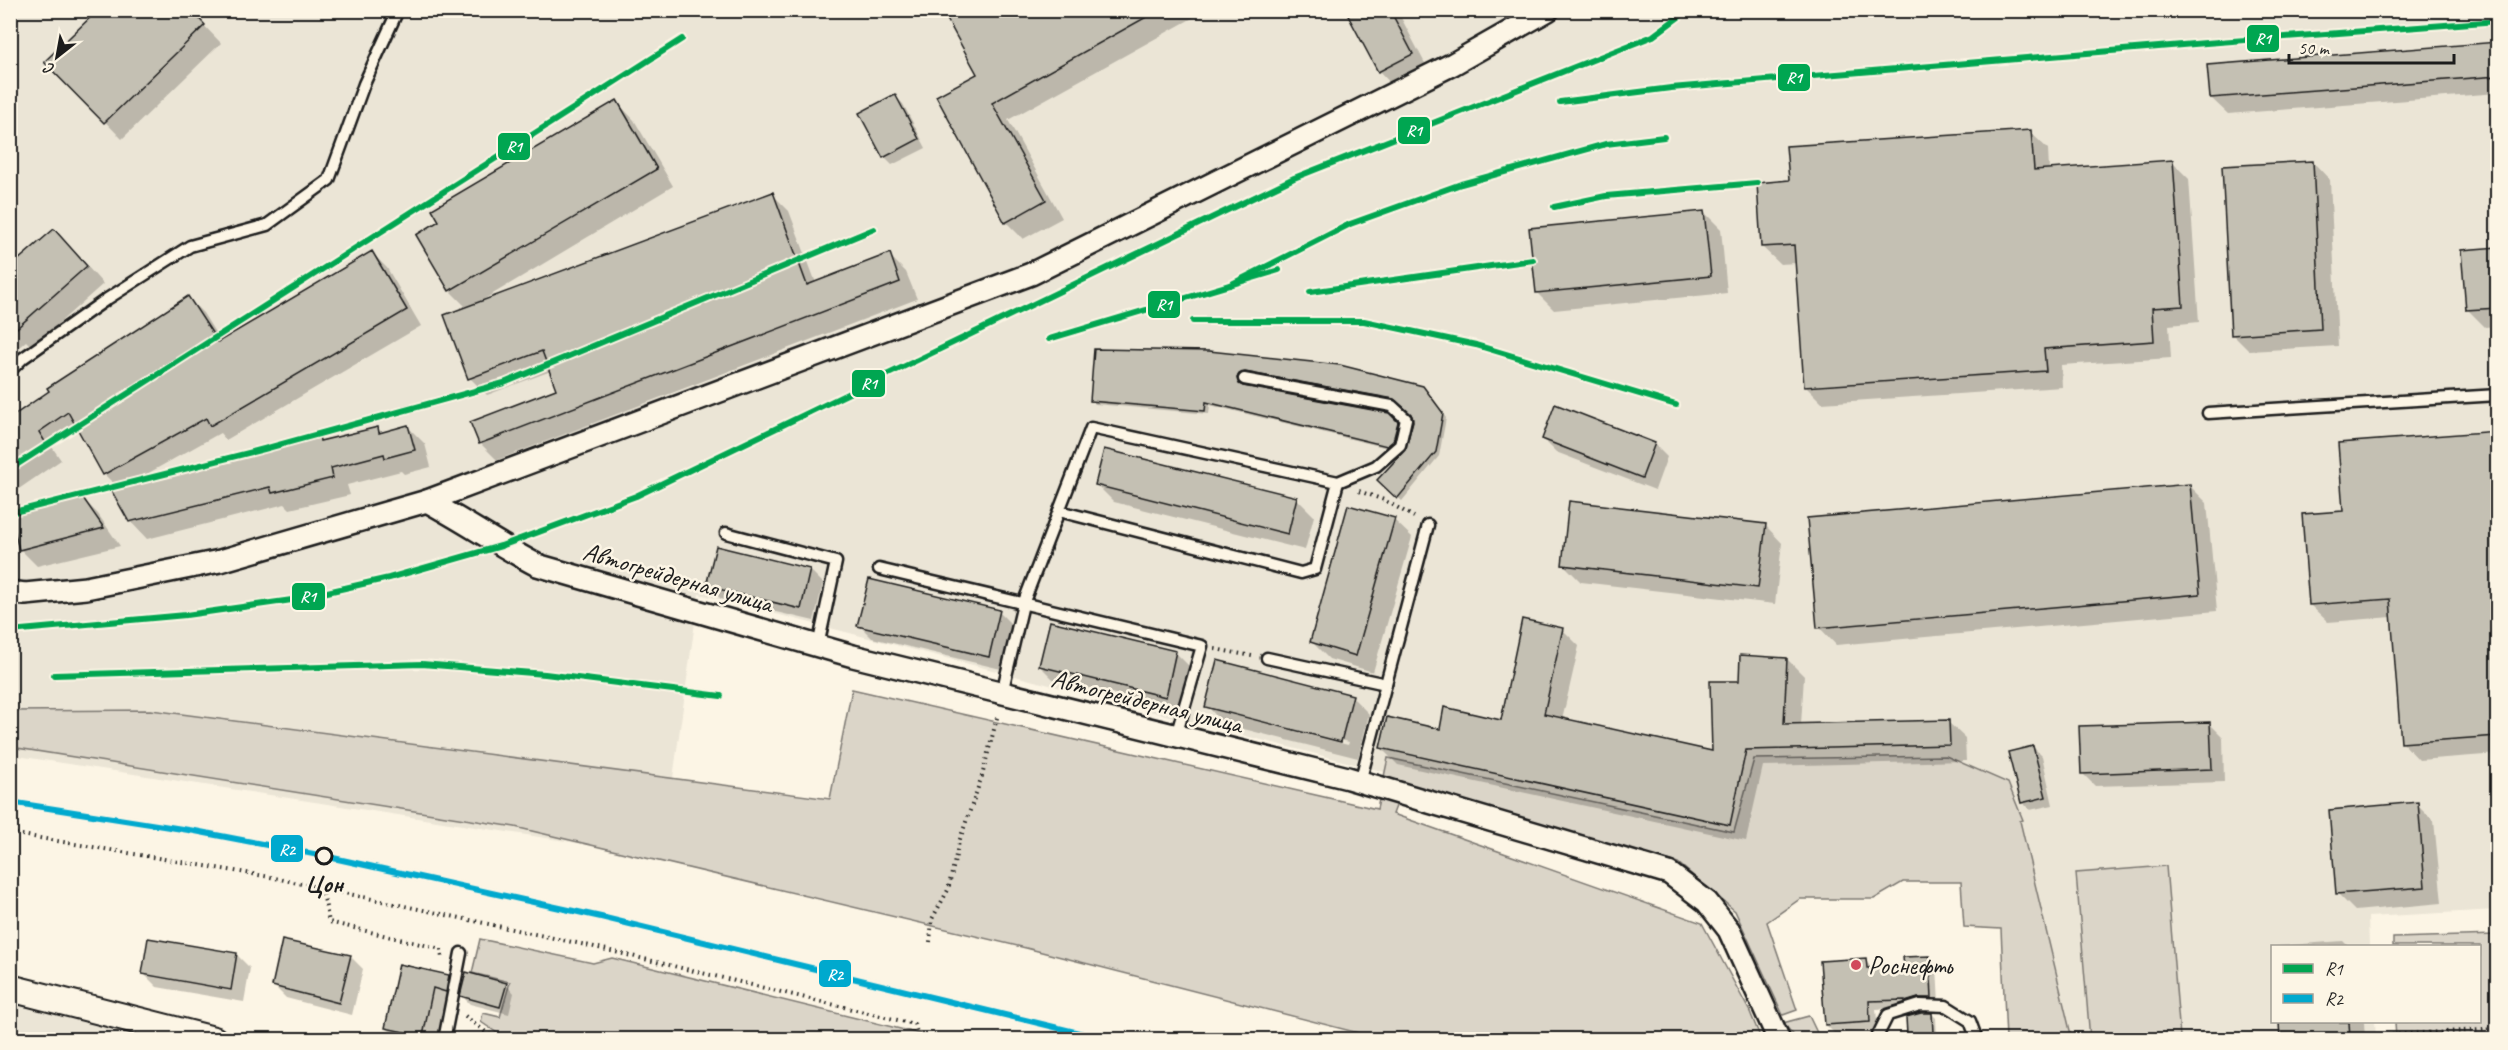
<svg xmlns="http://www.w3.org/2000/svg" width="2508" height="1050" font-family="Caveat,sans-serif">
	<rect width="100%" height="100%" fill="#fcf5e5"/>
	<filter id="ink" filterUnits="userSpaceOnUse"><feTurbulence type="fractalNoise" baseFrequency=".0167" numOctaves="2"/><feDisplacementMap in="SourceGraphic" scale="12" xChannelSelector="R" yChannelSelector="G"/><feConvolveMatrix kernelMatrix="1 2 1 2 8 2 1 2 1" color-interpolation-filters="sRGB"/></filter>
	<g filter="url(#ink)">
		<g fill="#ebe5d6">
			<path d="M10,11H2497V910L2368,917L2369,946H2272V1022H2375L2376,1039H2072L2006,794L1721,859L699,594L662,856L11,755Z"/>
			<path d="M11,984L166,1039H11Z"/>
		</g>
		<g fill="#dbd5c8" stroke="#7c7872" stroke-width="1.5">
			<path d="M852,689L1377,809L1388,758L1734,832L1754,759L1946,756L2008,783L2023,820L2020,821L2072,1039H2006L2001,929L1964,927L1961,882H1903L1874,899H1800L1767,922L1797,1010L1783,1015L1735,911L1678,863L1403,788L1393,814L1702,923L1750,1012L1761,1039H1382L1026,948L515,827L11,747L10,711L151,710L830,799Z"/>
			<path d="M2166,866L2180,1037L2090,1039L2076,873Z"/>
			<path d="M2497,935V1039H2396L2395,1022H2480V946H2393V938Z"/>
			<path d="M480,939L593,963L612,958L941,1039H506L481,1022L483,1013L500,1017L510,982L472,973Z"/>
			<path d="M1809,1016L1820,1039H1797L1783,1023Z"/>
		</g>
		<g fill="#0003" fill-rule="evenodd">
			<path d="M10,10L16,14L10,22Z"/>
			<path d="M189,10L221,43L122,139L47,62Z"/>
			<path d="M944,10H1207L1008,120L1062,218L1023,239L1006,222L979,74Z"/>
			<path d="M1347,10H1397L1429,71L1396,89L1379,71Z"/>
			<path d="M2498,44V93L2228,114L2211,98Z"/>
			<path d="M895,96L903,104L926,148L892,165L884,157Z"/>
			<path d="M617,102L634,120L673,186L476,304L772,194L789,211L816,283L889,255L906,272L917,299L497,460L480,443L558,390L551,371L487,395L470,378L467,308L450,291L418,235L441,222Z"/>
			<path d="M2030,132L2048,149L2049,170L2172,162L2189,179L2199,322L2169,325L2171,358L2061,365L2062,387L1822,403L1805,386L1797,263L1780,264L1762,247L1790,182Z"/>
			<path d="M2313,162L2330,180L2338,346L2249,351L2232,334Z"/>
			<path d="M1704,212L1721,229L1727,293L1554,310L1537,293Z"/>
			<path d="M71,248L103,284L32,347L26,341L10,355V269Z"/>
			<path d="M2498,248V326L2485,327L2468,310Z"/>
			<path d="M372,253L387,268L421,326L226,440L220,433L129,484L319,437L323,442L377,428L383,434L408,427L425,444L431,467L404,474L401,471L347,485L350,495L290,509L285,504L147,539L130,521L118,488L104,474L79,430L52,447L61,460L10,495V420L188,298L203,313L221,342Z"/>
			<path d="M1096,350L1427,392L1446,418L1439,456L1402,501L1379,480L1408,448L1415,417L1399,402L1250,375L1242,377L1240,383L1241,387L1388,414L1401,427L1397,445L1392,449L1210,405L1209,414L1095,404L1091,400Z"/>
			<path d="M2498,432V754L2419,760L2402,742L2392,617L2328,622L2310,605Z"/>
			<path d="M1543,439L1654,444L1667,457L1655,490L1556,452Z"/>
			<path d="M1105,451L1297,499L1314,516L1305,550L1114,502L1097,485Z"/>
			<path d="M2190,486L2207,503L2217,611L1836,645L1819,627Z"/>
			<path d="M81,497L98,514L120,546L37,566L20,549Z"/>
			<path d="M1394,520L1412,537L1373,672L1329,659L1312,642Z"/>
			<path d="M1765,525L1782,543L1775,604L1581,582L1563,564Z"/>
			<path d="M810,570L823,583L814,621L721,599L708,586Z"/>
			<path d="M999,612L1012,625L1001,669L872,638L859,625Z"/>
			<path d="M1051,622L1176,653L1189,666L1178,709L1053,679L1040,666Z"/>
			<path d="M1562,629L1579,646L1562,720L1714,753L1740,682L1787,659L1804,676L1801,725L1948,722L1965,738L1966,761L1763,766L1746,841L1398,765L1381,748L1441,730L1502,722Z"/>
			<path d="M1352,697L1369,714L1358,758L1224,724L1207,706ZM1225,710L1349,742L1348,745L1225,713Z"/>
			<path d="M2210,724L2223,737L2224,782L2095,786L2082,773Z"/>
			<path d="M2033,747L2042,756L2053,805L2030,810L2022,802Z"/>
			<path d="M2417,804L2434,821L2442,903L2355,911L2338,894Z"/>
			<path d="M2492,836H2498V884L2495,882Z"/>
			<path d="M2343,941L2348,946H2275Z"/>
			<path d="M237,955L250,968L244,1002L157,987L144,974Z"/>
			<path d="M350,956L363,969L352,1015L286,998L273,985Z"/>
			<path d="M1929,958L1937,966L1939,1005L1876,1009L1878,1030L1834,1033L1826,1025L1865,960L1873,970L1905,968Z"/>
			<path d="M400,966L448,977L463,991L506,984L514,993L509,1014L470,1004L460,994L458,1004L446,1000L437,1040H399L386,1027Z"/>
			<path d="M1932,1014L1936,1018L1937,1037L1912,1038L1908,1034Z"/>
			<path d="M2280,1022H2364L2365,1040H2281Z"/>
		</g>
		<g fill="#c4c0b3" stroke="#1c1c1c" stroke-width="1.5">
			<path d="M98,10H191L205,25L104,123L44,62Z"/>
			<path d="M942,10H1159L992,103L1046,200L1005,223L936,96L977,74Z"/>
			<path d="M1345,10H1390L1413,54L1378,72Z"/>
			<path d="M2498,42V76L2210,98L2207,65Z"/>
			<path d="M895,94L919,139L883,158L859,113Z"/>
			<path d="M617,100L657,169L449,291L416,235L439,221L432,209Z"/>
			<path d="M2031,130L2034,170L2173,160L2183,306L2152,308L2154,341L2044,349L2046,371L1804,387L1794,245L1761,247L1757,183L1789,180L1786,146Z"/>
			<path d="M2313,161L2321,329L2231,335L2222,166Z"/>
			<path d="M773,192L807,285L890,253L900,282L479,444L470,422L556,389L542,351L468,379L444,315Z"/>
			<path d="M1704,211L1711,276L1536,293L1529,228Z"/>
			<path d="M54,229L87,266L10,334V267Z"/>
			<path d="M2498,247V308L2466,310L2461,250Z"/>
			<path d="M372,251L407,310L210,426L206,418L103,475L68,412L39,432L47,445L10,470V418L49,391L47,388L188,296L218,342Z"/>
			<path d="M1094,349L1209,351L1340,365L1423,386L1443,413L1436,452L1397,499L1377,480L1405,450L1413,421L1411,414L1394,399L1245,372L1239,374L1237,378L1239,384L1243,386L1389,413L1398,422L1393,441L1387,446L1206,402L1205,411L1090,401Z"/>
			<path d="M1555,404L1655,443L1642,478L1542,439Z"/>
			<path d="M408,425L415,450L385,458L384,454L331,468L333,478L272,493L270,487L129,522L110,488L319,435L320,441L378,427L379,433Z"/>
			<path d="M2498,431V736L2401,743L2390,599L2309,605L2302,514L2343,511L2338,443Z"/>
			<path d="M1104,449L1297,497L1288,534L1095,485Z"/>
			<path d="M2190,484L2200,594L1817,628L1807,518Z"/>
			<path d="M81,495L104,528L19,550L10,513Z"/>
			<path d="M1569,501L1766,524L1758,588L1562,565Z"/>
			<path d="M1348,505L1395,518L1356,656L1310,642Z"/>
			<path d="M716,546L810,569L801,609L706,586Z"/>
			<path d="M869,579L1000,610L989,657L857,626Z"/>
			<path d="M1522,619L1563,628L1544,714L1712,751L1710,681H1739L1740,655L1787,658L1784,724L1949,720L1950,745L1746,750L1730,825L1380,748L1387,717L1440,729L1444,707L1501,720Z"/>
			<path d="M1050,621L1176,651L1166,697L1039,666Z"/>
			<path d="M1217,660L1353,695L1341,742L1205,707Z"/>
			<path d="M2210,722L2212,769L2081,774L2079,726Z"/>
			<path d="M2033,746L2046,797L2021,803L2008,752Z"/>
			<path d="M2418,802L2425,887L2336,894L2329,810Z"/>
			<path d="M148,938L237,953L231,990L142,974Z"/>
			<path d="M282,940L351,955L339,1003L272,986Z"/>
			<path d="M1930,956L1932,998H1918L1905,1002V1000L1869,1001L1870,1022L1825,1025L1820,961L1866,958L1867,968L1904,967L1903,957Z"/>
			<path d="M399,964L449,975L446,992L433,988L423,1036L385,1028Z"/>
			<path d="M466,972L507,983L500,1007L460,996Z"/>
			<path d="M1921,1013H1932L1933,1033L1907,1035L1906,1017Z"/>
			<path d="M2279,1022H2349L2350,1040H2280Z"/>
		</g>
		<g fill="none" stroke-linecap="round" stroke-linejoin="round">
			<defs>
				<g id="service">
					<path d="M10,371L23,358L107,299L190,246L267,225L329,180L364,84L398,10"/>
					<path d="M2208,413L2498,395"/>
					<path d="M1059,511L1301,573L1315,569L1338,482"/>
					<path d="M726,533L836,562L818,646"/>
					<path d="M879,569L1202,646L1176,736"/>
					<path d="M1267,658L1386,684"/>
					<path d="M1002,693L1023,604L1091,428L1338,482L1376,466L1400,445L1406,419L1392,406L1244,379"/>
					<path d="M1360,782L1428,525"/>
					<path d="M444,1040L461,953"/>
					<path d="M1878,1040V1035L1888,1015L1920,1005L1946,1006L1970,1021L1977,1040"/>
				</g>
				<g id="minor">
					<path d="M427,501C464,521 499,545 537,565L853,656L1348,778L1669,873L1707,902L1729,930L1779,1040"/>
					<path d="M10,592L25,594L86,588L220,561L427,501L1031,274L1453,64L1548,10"/>
				</g>
				<path id="tertiary" d="M10,988L214,1040"/>
			</defs>
			<use href="#service" stroke="#1c1c1c" stroke-width="15"/>
			<use href="#minor" stroke="#1c1c1c" stroke-width="26"/>
			<use href="#tertiary" stroke="#1c1c1c" stroke-width="30"/>
			<g stroke="#1c1c1c" stroke-width="4" stroke-dasharray="1.5 4.5" stroke-linecap="butt">
				<path d="M1359,491L1384,500L1414,517"/>
				<path d="M1215,649L1252,656"/>
				<path d="M10,833L270,877L586,945L914,1024L920,1040"/>
				<path d="M322,888L329,922L441,949L442,959"/>
				<path d="M930,942L932,919L948,890L959,842L982,776L998,714"/>
				<path d="M465,1016L496,1040"/>
				<path d="M2391,1040V1035L2498,1029"/>
			</g>
			<use href="#service" stroke="#fcf5e5" stroke-width="10"/>
			<use href="#minor" stroke="#fcf5e5" stroke-width="21"/>
			<use href="#tertiary" stroke="#fcf5e5" stroke-width="26"/>
			<defs>
				<g id="rail-1">
					<path d="M1560,102L1671,88L2206,43L2498,21"/>
					<path d="M1554,207L1606,196L1757,183"/>
					<path d="M1230,285L1350,224L1461,184L1606,144L1664,137"/>
					<path d="M1310,292L1533,260"/>
					<path d="M1193,321H1364L1476,345L1676,405"/>
					<path d="M1049,339L1279,270"/>
					<path d="M10,469L682,39"/>
					<path d="M10,513L264,449L504,383L874,229"/>
					<path d="M10,631L186,615L292,600L389,578L501,546L636,496L1294,178L1653,36L1688,10"/>
					<path d="M54,675L422,664L545,674L721,696"/>
				</g>
				<path id="rail-2" d="M10,802L195,831L324,856L601,917L1108,1040"/>
			</defs>
			<use href="#rail-1" stroke="#fcf5e5" stroke-width="10"/>
			<use href="#rail-2" stroke="#fcf5e5" stroke-width="10"/>
			<use href="#rail-1" stroke="#00a651" stroke-width="6"/>
			<use href="#rail-2" stroke="#00a9ce" stroke-width="6"/>
		</g>
	</g>
	<circle fill="#fcf5e5" stroke="#1c1c1c" stroke-width="3" cx="324" cy="856" r="8"/>
	<circle fill="#d1495b" stroke="#fcf5e5" stroke-width="2" cx="1856" cy="965" r="6"/>
	<g text-anchor="middle" stroke-width="5" stroke-linejoin="round" paint-order="stroke">
		<g font-size="26" fill="#1c1c1c" stroke="#fcf5e5">
			<text transform="translate(678 577) rotate(16)" y="9">Автогрейдерная улица</text>
			<text transform="translate(1147 701) rotate(14)" y="9">Автогрейдерная улица</text>
		</g>
		<g font-size="26" font-weight="bold" fill="#1c1c1c" stroke="#fcf5e5">
			<text x="324" y="892">Цон</text>
		</g>
		<g font-size="26" fill="#1c1c1c" stroke="#fcf5e5" text-anchor="start">
			<text x="1868" y="974">Роснефть</text>
		</g>
	</g>
	<g stroke="#fcf5e5" stroke-width="2">
		<rect x="2246" y="24" width="34" height="29" rx="6" fill="#00a651"/>
		<rect x="1777" y="63" width="34" height="29" rx="6" fill="#00a651"/>
		<rect x="1397" y="116" width="34" height="29" rx="6" fill="#00a651"/>
		<rect x="497" y="132" width="34" height="29" rx="6" fill="#00a651"/>
		<rect x="1147" y="290" width="34" height="29" rx="6" fill="#00a651"/>
		<rect x="851" y="369" width="35" height="29" rx="6" fill="#00a651"/>
		<rect x="291" y="582" width="35" height="29" rx="6" fill="#00a651"/>
		<rect x="270" y="834" width="34" height="29" rx="6" fill="#00a9ce"/>
		<rect x="818" y="959" width="34" height="29" rx="6" fill="#00a9ce"/>
	</g>
	<g font-size="16" text-anchor="middle" font-weight="bold" fill="#fff">
		<text x="2263" y="44">R1</text>
		<text x="1794" y="83">R1</text>
		<text x="1414" y="136">R1</text>
		<text x="514" y="152">R1</text>
		<text x="1164" y="310">R1</text>
		<text x="869" y="389">R1</text>
		<text x="308" y="602">R1</text>
		<text x="287" y="855">R2</text>
		<text x="835" y="980">R2</text>
	</g>
	<rect width="2508" height="1050" fill="none" stroke="#fcf5e5" stroke-width="36"/>
	<rect x="18" y="18" width="2472" height="1014" fill="none" stroke="#1c1c1c" stroke-width="2" filter="url(#ink)"/>
	<rect x="2271" y="945" width="210" height="78" fill="#fcf5e5" stroke="#a29e95" stroke-width="1.5"/>
	<rect x="2283" y="964" width="30" height="9" fill="#00a651" stroke="#a29e95" stroke-width="1.5"/>
	<text x="2325" y="975" font-size="18" fill="#1c1c1c">R1</text>
	<rect x="2283" y="994" width="30" height="9" fill="#00a9ce" stroke="#a29e95" stroke-width="1.5"/>
	<text x="2325" y="1005" font-size="18" fill="#1c1c1c">R2</text>
	<g transform="translate(57 57) rotate(211)" stroke="#fcf5e5" stroke-width="4.5" paint-order="stroke">
	<path d="M0-4.5L10 22L0 15L-10 22Z" fill="#1c1c1c"/>
	<text y="-9" font-size="16" font-weight="bold" text-anchor="middle" fill="#1c1c1c">С</text>
	</g>
	<path d="M2289 54v9h165v-9" fill="none" stroke="#1c1c1c" stroke-width="3"/>
	<text x="2298" y="54" font-size="18" fill="#1c1c1c" stroke="#fcf5e5" stroke-width="4.5" paint-order="stroke">50 m</text>
</svg>
